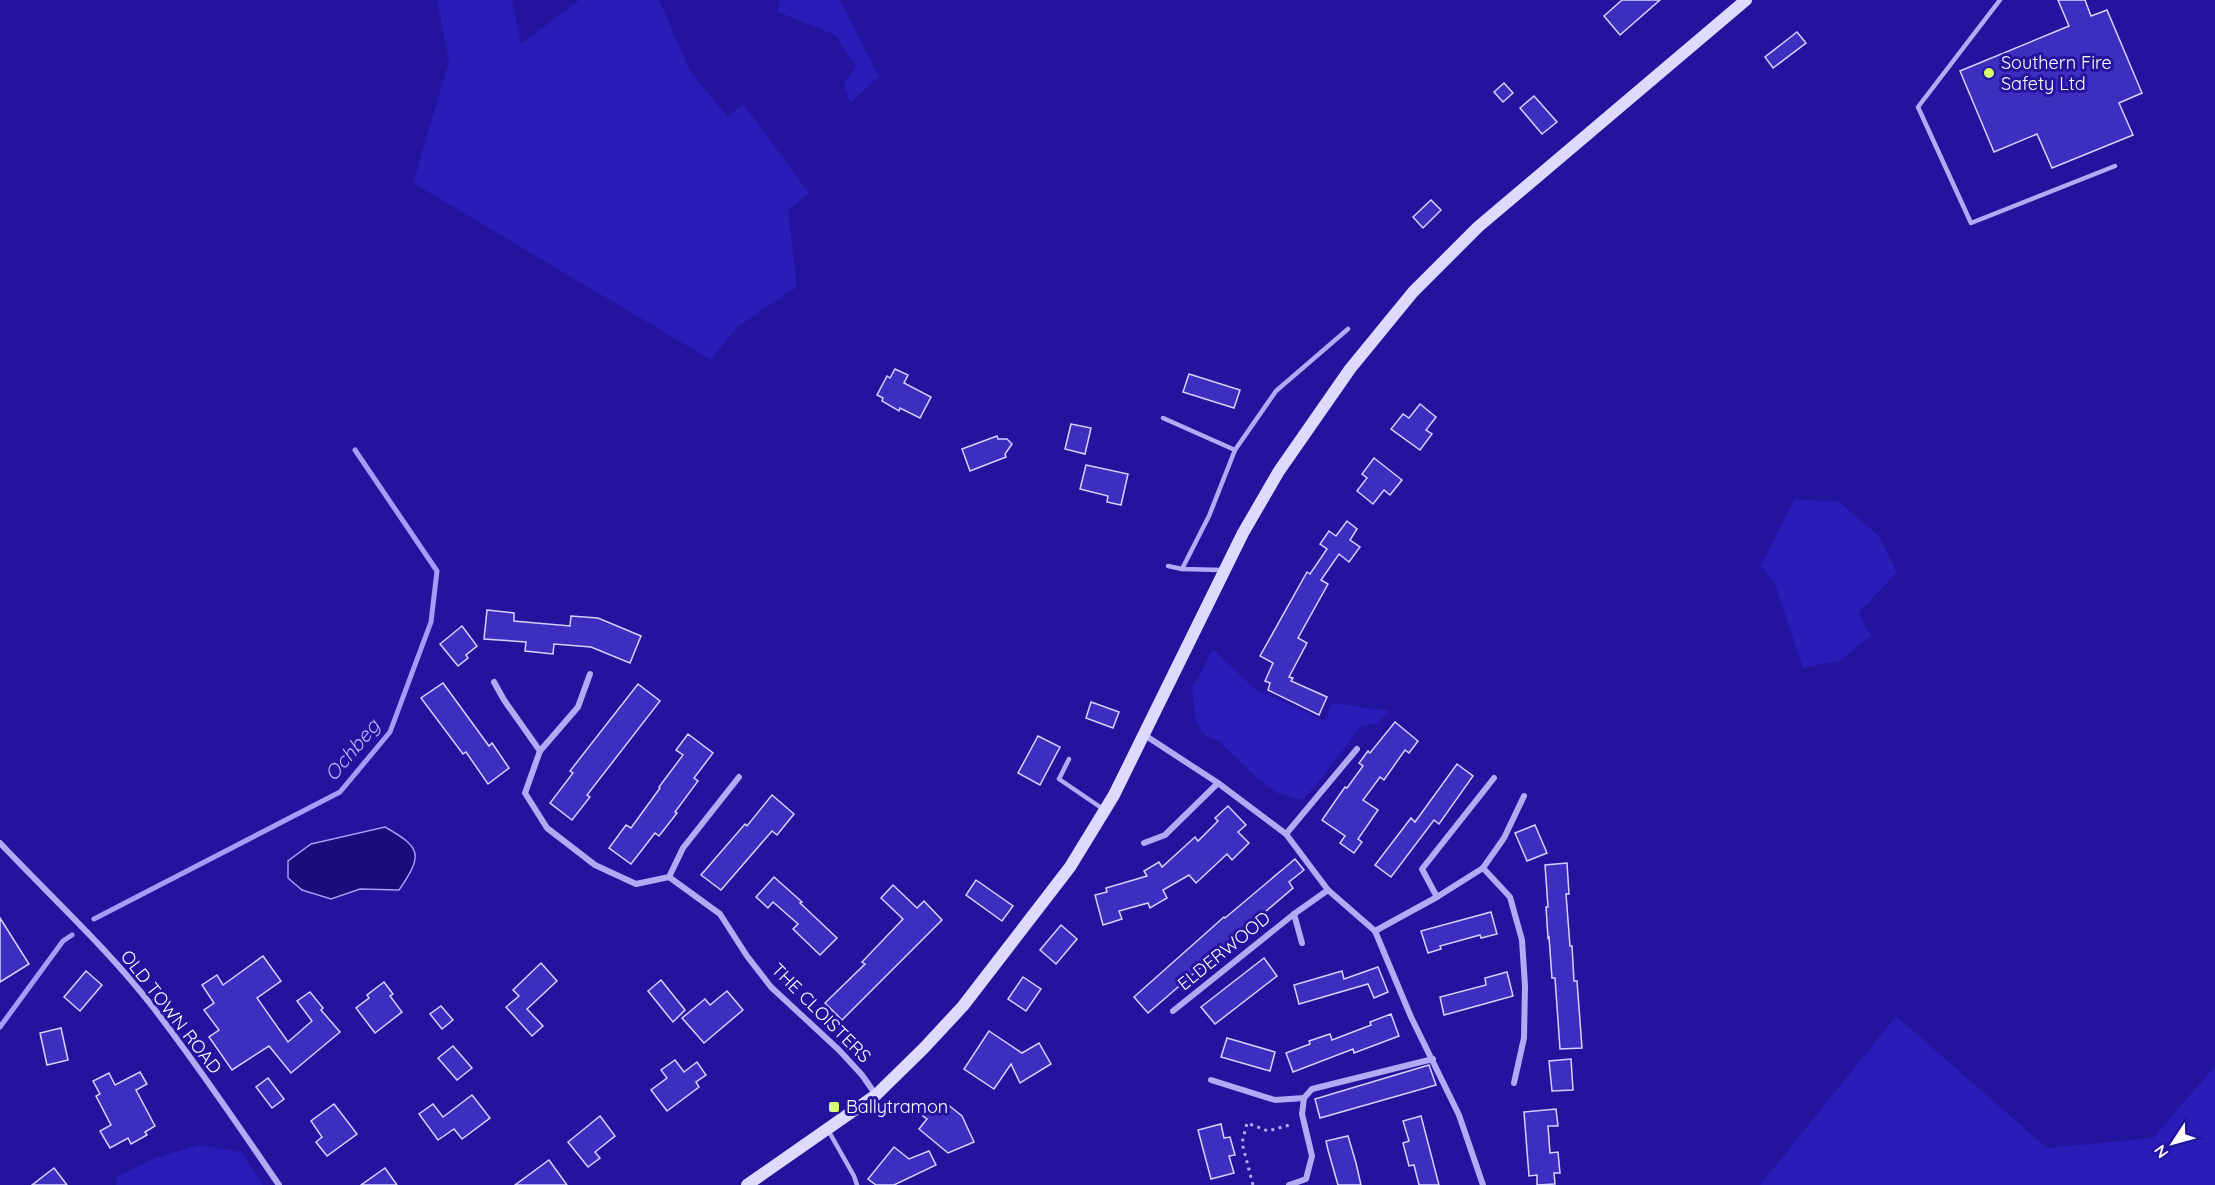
<svg xmlns="http://www.w3.org/2000/svg" width="2215" height="1185" font-family="Quicksand,sans-serif">
	<rect width="100%" height="100%" fill="#23139d"/>
	<g fill="#2b1bb7">
		<path d="M437,0H512L521,44L579,0H659L690,71L728,117L743,104L809,193L788,211L797,287L737,327L711,360L413,183L449,62Z"/>
		<path d="M780,0H840L879,76L850,103L844,84L856,67L835,35L778,12Z"/>
		<path d="M1794,500L1838,501L1879,536L1897,572L1859,613L1871,636L1841,660L1803,668L1775,584L1761,566Z"/>
		<path d="M1213,649L1255,689L1325,721L1332,703L1390,711L1377,724L1362,725L1319,782L1302,800L1277,793L1257,778L1218,740L1206,736L1196,723L1192,689Z"/>
		<path d="M1896,1016L2047,1148L2153,1138L2215,1066V1185H1760Z"/>
		<path d="M199,1145L241,1152L263,1185H116L117,1177L155,1158Z"/>
	</g>
	<path fill="#1a0c7a" stroke="#a49cf7" stroke-width="1.5" d="M385,827C422,848 423,855 399,890L360,889L331,899L302,890L288,878V861L311,844Z"/>
	<g fill="none" stroke-linecap="round" stroke-linejoin="round">
		<g stroke="#a49cf7" stroke-width="5">
			<path d="M94,919L340,792L390,732L431,622L437,571L355,450"/>
			<path d="M0,1027L63,941L72,935"/>
		</g>
	</g>
	<g fill="#3e2ec0" stroke="#d6d2fd" stroke-width="1.5">
		<path d="M1622,0H1660L1620,35L1604,16Z"/>
		<path d="M2058,0H2085L2091,16L2107,10L2142,93L2119,103L2133,135L2052,168L2037,134L1994,152L1960,71L2069,26Z"/>
		<path d="M1797,32L1806,43L1773,68L1765,57Z"/>
		<path d="M1504,83L1513,93L1503,102L1494,92Z"/>
		<path d="M1534,96L1557,122L1542,134L1520,108Z"/>
		<path d="M1431,200L1441,210L1423,228L1413,217Z"/>
		<path d="M895,369L908,375L904,383L931,397L920,418L900,408L899,411L882,401L883,398L877,395L887,376L890,378Z"/>
		<path d="M1189,374L1240,390L1234,408L1183,392Z"/>
		<path d="M1420,404L1436,417L1426,430L1432,434L1420,450L1391,429L1403,414L1409,418Z"/>
		<path d="M1071,424L1091,428L1085,454L1065,449Z"/>
		<path d="M997,436L998,439H1007L1012,444L1005,454L1006,457L970,471L962,449Z"/>
		<path d="M1374,458L1402,480L1390,495L1384,490L1373,504L1357,491L1367,478L1362,474Z"/>
		<path d="M1086,465L1128,474L1121,505L1107,502L1108,496L1080,489Z"/>
		<path d="M1347,521L1357,529L1350,540L1360,547L1349,562L1339,554L1321,580L1328,584L1298,638L1307,643L1289,677L1293,678L1291,681L1327,697L1319,715L1268,690L1270,683L1265,681L1273,663L1260,656L1307,572L1310,574L1327,549L1320,544L1329,531L1336,536Z"/>
		<path d="M487,610L514,613V621L570,626L571,616L598,618L641,636L630,663L591,647L554,644L553,654L525,651L526,642L484,639Z"/>
		<path d="M462,626L477,646L466,655L468,658L458,666L440,644Z"/>
		<path d="M443,683L489,746L492,743L509,768L488,784L466,752L463,754L421,698Z"/>
		<path d="M638,684L660,701L587,795L590,797L572,820L550,803L573,773L570,771Z"/>
		<path d="M1091,702L1119,712L1113,728L1086,718Z"/>
		<path d="M1395,722L1418,741L1409,753L1405,750L1384,780L1380,777L1363,800L1378,810L1358,839L1362,842L1354,853L1340,843L1345,836L1322,820L1345,787L1347,788L1363,766L1359,763L1368,751L1370,753Z"/>
		<path d="M688,734L713,753L694,778L698,781L675,812L677,813L659,836L655,833L631,864L609,848L626,825L631,828L660,788L659,787L683,755L676,750Z"/>
		<path d="M1038,736L1060,747L1040,785L1018,773Z"/>
		<path d="M1457,764L1473,776L1439,824L1434,820L1391,877L1375,865L1411,818L1415,822Z"/>
		<path d="M772,795L794,814L777,835L772,831L721,890L701,875L745,824L747,826Z"/>
		<path d="M1228,806L1246,825L1238,832L1249,843L1232,860L1227,854L1196,883L1189,875L1163,890L1167,898L1150,908L1148,903L1119,911L1122,919L1103,925L1095,895L1107,892L1106,888L1147,876L1144,871L1159,862L1162,867L1195,837L1198,841L1218,821L1215,818Z"/>
		<path d="M1535,825L1547,853L1527,861L1515,833Z"/>
		<path d="M1295,859L1304,870L1289,882L1293,888L1148,1013L1134,997L1224,917L1225,918Z"/>
		<path d="M1567,863L1569,894H1566L1570,946H1572L1574,981H1577L1582,1048L1560,1049L1555,978H1552L1549,937L1548,938L1546,907H1548L1545,865Z"/>
		<path d="M774,877L802,902L800,903L837,938L820,955L793,929L798,924L773,902L768,908L756,897Z"/>
		<path d="M976,880L1013,906L1002,921L966,895Z"/>
		<path d="M893,885L917,908L924,901L942,920L842,1020L825,1003L865,964L862,962L903,919L881,898Z"/>
		<path d="M1491,912L1497,934L1481,938L1480,935L1440,946L1441,949L1428,953L1421,931Z"/>
		<path d="M0,918L29,964L0,982Z"/>
		<path d="M1061,925L1077,939L1056,964L1040,950Z"/>
		<path d="M263,956L281,981L257,998L288,1042L312,1021L297,1001L310,992L323,1008L321,1010L340,1032L291,1073L269,1046L232,1070L209,1037L219,1030L204,1010L214,1003L202,985L217,975L223,985Z"/>
		<path d="M1264,958L1277,976L1215,1024L1201,1007Z"/>
		<path d="M541,963L557,981L527,1009L543,1026L532,1036L506,1007L519,996L513,990Z"/>
		<path d="M1378,967L1388,992L1374,998L1368,984L1299,1004L1294,985L1342,971L1344,979Z"/>
		<path d="M86,971L102,985L80,1011L64,997Z"/>
		<path d="M1507,972L1513,996L1444,1015L1440,997L1486,985L1485,978Z"/>
		<path d="M1023,977L1041,989L1026,1011L1008,999Z"/>
		<path d="M661,980L685,1010L673,1022L648,991Z"/>
		<path d="M384,982L393,994L390,996L402,1012L375,1033L356,1008L369,998L367,995Z"/>
		<path d="M727,991L743,1010L704,1043L682,1018L705,999L710,1005Z"/>
		<path d="M441,1006L453,1020L442,1029L430,1014Z"/>
		<path d="M1391,1014L1399,1036L1354,1053L1353,1049L1293,1072L1286,1053L1310,1044L1309,1041L1330,1034L1332,1040L1371,1025L1370,1022Z"/>
		<path d="M61,1028L68,1060L47,1065L40,1033Z"/>
		<path d="M989,1031L1022,1053L1039,1043L1051,1064L1020,1083L1011,1064L994,1089L964,1069Z"/>
		<path d="M1227,1038L1275,1052L1270,1071L1221,1057Z"/>
		<path d="M453,1046L472,1068L457,1080L438,1058Z"/>
		<path d="M1571,1059L1573,1090L1552,1091L1549,1061Z"/>
		<path d="M675,1060L684,1072L697,1062L706,1075L696,1082L699,1087L667,1111L651,1090L667,1078L661,1070Z"/>
		<path d="M1429,1065L1436,1085L1320,1118L1315,1099Z"/>
		<path d="M140,1072L147,1084L136,1090L155,1126L145,1132L147,1135L131,1144L128,1138L110,1148L100,1131L111,1125L96,1096L100,1094L93,1081L109,1073L115,1085Z"/>
		<path d="M268,1078L284,1099L272,1108L256,1087Z"/>
		<path d="M472,1095L490,1118L462,1139L454,1129L438,1140L419,1114L433,1104L443,1117Z"/>
		<path d="M933,1103L942,1110L947,1104L962,1116L974,1142L948,1153L919,1129L927,1119L923,1116Z"/>
		<path d="M334,1104L357,1134L327,1156L316,1142L322,1137L311,1121Z"/>
		<path d="M1556,1109L1558,1126H1548L1550,1153L1558,1152L1560,1173H1554L1555,1184L1537,1185V1175L1529,1176L1524,1112Z"/>
		<path d="M600,1116L615,1136L595,1152L600,1158L588,1167L568,1142Z"/>
		<path d="M1421,1116L1439,1185H1419L1414,1165L1409,1166L1403,1143L1409,1141L1403,1121Z"/>
		<path d="M1221,1124L1224,1138L1230,1137L1235,1155L1229,1156L1234,1173L1211,1179L1198,1130Z"/>
		<path d="M1348,1136L1356,1163L1361,1185H1338L1328,1150L1326,1141Z"/>
		<path d="M894,1147L909,1159L929,1151L936,1165L894,1185H876L868,1179Z"/>
		<path d="M549,1160L567,1185H515Z"/>
		<path d="M54,1168L67,1185H32Z"/>
		<path d="M385,1168L397,1185H361Z"/>
	</g>
	<g fill="none" stroke-linecap="round" stroke-linejoin="round">
		<path stroke="#b1aaf4" stroke-width="3" stroke-dasharray="3 4.5" stroke-linecap="butt" d="M1253,1185L1242,1143L1247,1123L1268,1131L1293,1124"/>
		<g stroke="#b1aaf4" stroke-width="4.5">
			<path d="M2000,0L1918,107L1971,223L2115,166"/>
			<path d="M1163,418L1235,450"/>
			<path d="M1168,566L1182,569L1222,570"/>
			<path d="M1182,569L1209,516L1235,450L1276,391L1348,329"/>
			<path d="M1069,759L1059,779L1103,809"/>
			<path d="M828,1130L854,1176L857,1185"/>
		</g>
		<g stroke="#b1aaf4" stroke-width="6">
			<path d="M590,674L578,707L540,751L525,793L547,828L595,865L636,884L669,877L720,914L747,956L771,987L839,1050L862,1075L876,1095"/>
			<path d="M494,682L504,700L540,751"/>
			<path d="M1143,734L1218,783L1286,834L1328,890L1375,931L1411,1017L1459,1115L1483,1185"/>
			<path d="M1286,834L1357,749"/>
			<path d="M0,843C51,897 107,948 152,1006C197,1064 238,1125 279,1185"/>
			<path d="M1144,843L1165,835L1218,783"/>
			<path d="M1483,868L1510,897L1522,940L1525,986L1524,1038L1514,1083"/>
			<path d="M669,877L683,848L739,777"/>
			<path d="M1437,897L1422,869L1494,778"/>
			<path d="M1294,914L1302,943"/>
			<path d="M1375,931L1437,897L1483,868L1504,838L1524,796"/>
			<path d="M1173,1011L1294,914L1328,890"/>
			<path d="M1211,1080L1275,1100L1304,1098"/>
			<path d="M1289,1185L1306,1179L1312,1156L1302,1114L1304,1098L1312,1089L1433,1059"/>
		</g>
		<path stroke="#dedafd" stroke-width="12" d="M747,1185L876,1095L924,1048L963,1006L1070,867L1114,795L1243,533L1279,471L1350,369L1413,292L1478,227L1746,0"/>
	</g>
	<g fill="#d8ff6d" stroke="#23139d" stroke-width="2">
		<circle cx="1989" cy="73" r="6"/>
		<rect x="828" y="1101" width="12" height="12" rx="3"/>
	</g>
	<g text-anchor="middle" stroke-width="6" stroke-linejoin="round" paint-order="stroke">
		<g font-size="18" fill="#fff" stroke="#23139d" text-anchor="start">
			<text x="2001" y="69">Southern Fire<tspan x="2001" dy="21">Safety Ltd</tspan></text>
			<text x="846" y="1113">Ballytramon</text>
		</g>
		<g font-size="18" fill="#fff" stroke="#23139d">
			<text transform="translate(1224 951) rotate(-39)" y="6">ELDERWOOD</text>
			<text transform="translate(171 1012) rotate(52)" y="6">OLD TOWN ROAD</text>
			<text transform="translate(821 1013) rotate(45)" y="6">THE CLOISTERS</text>
		</g>
		<g font-size="20" font-style="italic" fill="#bdb6fa" stroke="#23139d">
			<text transform="translate(352 750) rotate(-50)" y="7">Ochbeg</text>
		</g>
	</g>
	<g transform="translate(2173 1143) rotate(234)" stroke="#23139d" stroke-width="4.5" paint-order="stroke">
	<path d="M0-4.5L10 22L0 15L-10 22Z" fill="#ffffff"/>
	<text y="-9" font-size="16" font-weight="bold" text-anchor="middle" fill="#ffffff">N</text>
	</g>
</svg>
